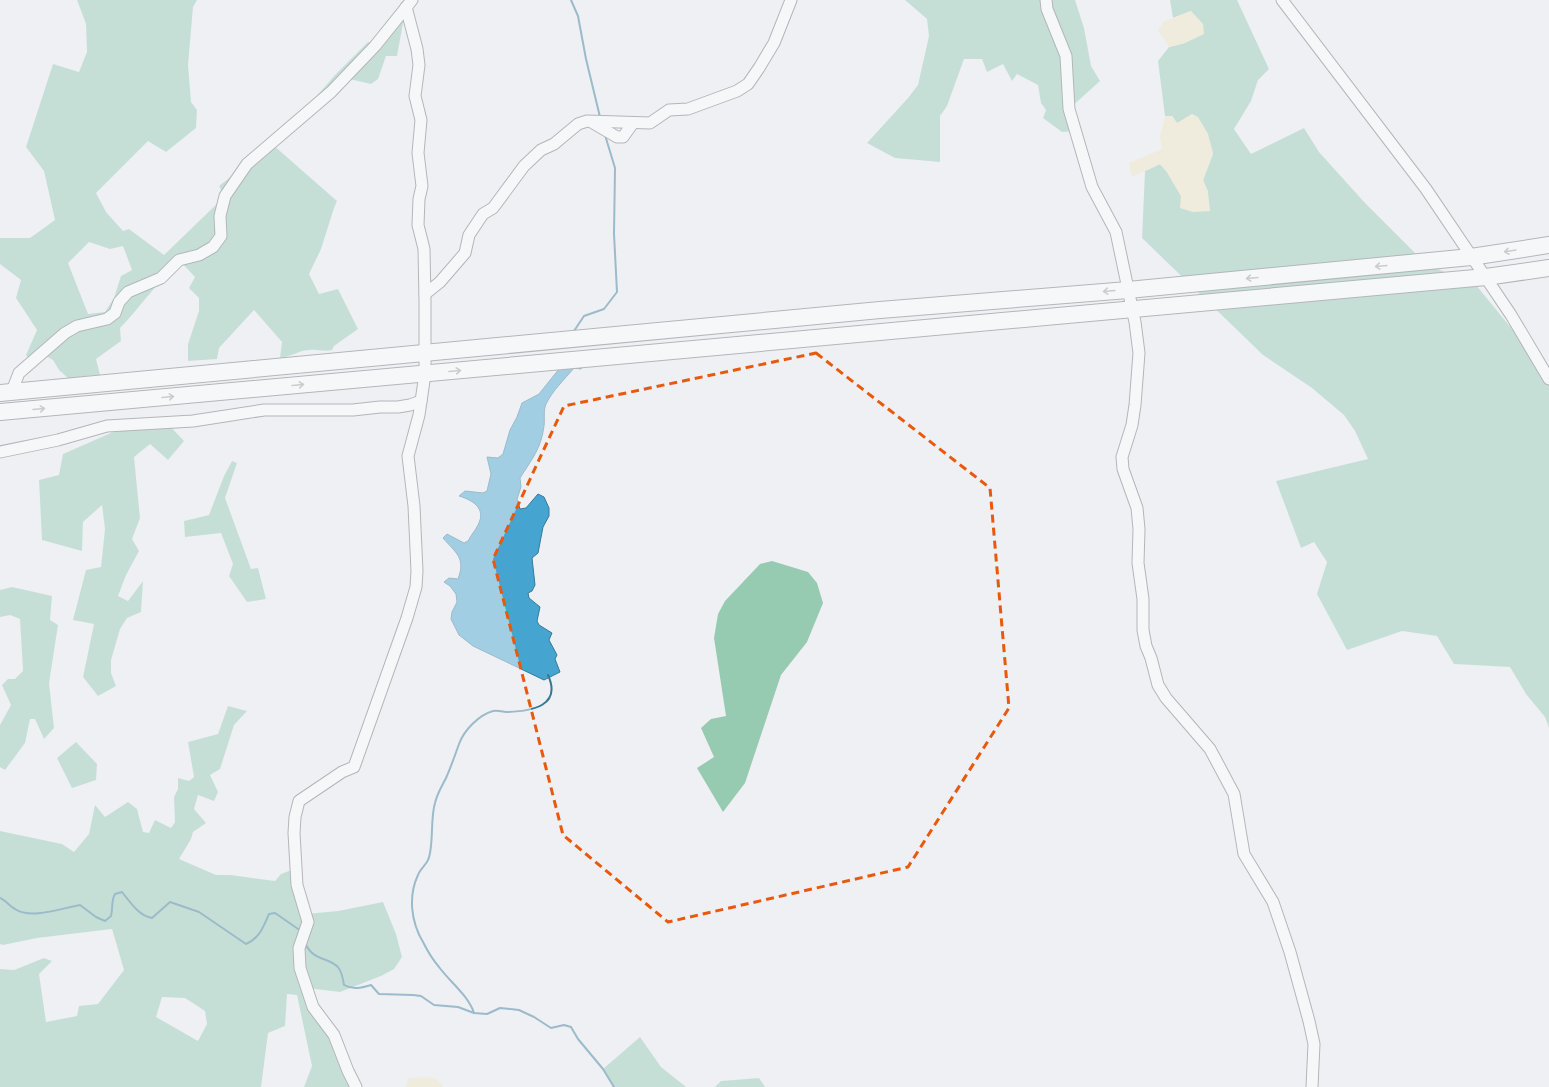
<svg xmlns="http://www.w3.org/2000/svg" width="1549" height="1087" font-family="'Titillium Web',sans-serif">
	<rect width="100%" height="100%" fill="#eff0f4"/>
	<g fill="#96cbb1" fill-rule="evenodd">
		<path d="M77,0H197L193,7L188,65L191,102L197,110L196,128L166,152L148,141L96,193L106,212L123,231L129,229L164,255L225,196L219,186L272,144L337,201L334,208L321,249L309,274L319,294L338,289L358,329L334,346L332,350C324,352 318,349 310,350C299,350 291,357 280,358L282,342L254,310L219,348L217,359L188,361V344L199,311V298L189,288L195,277L179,260C158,282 141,306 120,328L121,341L96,359L100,375L86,376L69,379L59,370L53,360L40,353L34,367L26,355L37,330L16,298L21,280L0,264V238H30L55,220L44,171L26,147L53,64L79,72L87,52L86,24ZM89,242L110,249L123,246L132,270L121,276L114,298L105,312L88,314L68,263Z"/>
		<path d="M905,0H1075L1084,28L1091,66L1100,81L1069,109L1075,131L1062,132L1043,118L1046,110L1041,103L1038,85L1017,74L1012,81L1003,64L987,72L982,59H964L947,106L940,116V162L895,158L867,143L908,98L918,85L929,36L927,19Z"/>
		<path d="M1170,0H1237L1269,69L1258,80L1251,101L1234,129L1251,154L1304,128L1319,152L1365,203L1426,264L1476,285L1538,361L1549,379V728L1545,717L1526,694L1510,667L1454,664L1437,636L1402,631L1347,650L1317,594L1327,562L1314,542L1301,548L1276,481L1368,459L1355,431L1344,415L1312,388L1263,355L1142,238L1145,171L1160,164L1167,172L1181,196L1208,192L1203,180L1213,154L1177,123L1172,116H1165L1158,61L1169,47L1185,43L1191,11L1173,18Z"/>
		<path d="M406,7L397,56H386L378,79L371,84L345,78L306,108L336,74L368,42L375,46Z"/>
		<path d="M141,420L166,422L184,441L168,460L150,444L134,457L140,518L132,539L139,551L126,575L118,596L128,601L143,581L141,612L127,618L120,629L111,660V673L116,686L98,696L83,677L94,624L73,620L86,570L101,567L105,529L102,505L83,522L82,551L42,540L39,480L59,475L63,454L120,429L133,430Z"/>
		<path d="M232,461L237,463L225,498L251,569L258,568L266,599L247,602L229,576L233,564L221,533L185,537L184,521L209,515L224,476Z"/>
		<path d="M772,561L808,572L817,583L823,603L807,642L781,675L745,783L723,812L697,768L714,757L701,728L711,719L726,716L714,638L718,614L725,601L760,564Z"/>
		<path d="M12,587L52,596L50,620L58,625L49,683L54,728L44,739L35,719H30L25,743L5,770L0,767V725L11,705L2,685L8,679H15L23,671L20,619L10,615L0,617V590Z"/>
		<path d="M228,706L247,711L234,725L220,769L210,775L218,792L214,801L198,795L194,809L206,823L193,832L191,839L179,859L216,875H231L275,881L281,874L297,868L306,914L338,911L383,902L396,934L402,957L394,969L381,976L340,992L307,988L356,1087H304L312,1066L297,995L287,994L285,1026L268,1033L261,1087H0V969L14,970L44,958L52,961L39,974L46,1022L77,1016L79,1006L98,1004L124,970L112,929L37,938L3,945L0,944V831L62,844L74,852L89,834L95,805L105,817L128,802L137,809L143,832L149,833L155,820L171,828L175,822L174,797L178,789V778L189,781L194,777L188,742L218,734ZM162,997L185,998L205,1011L207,1024L198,1041L156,1017Z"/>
		<path d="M76,742L97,764L96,780L72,788L57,758Z"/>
		<path d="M640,1037L661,1067L686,1087H614L603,1069Z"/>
		<path d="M759,1078L765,1087H715L721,1081Z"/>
	</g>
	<g fill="#f0e7c1">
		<path d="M1191,11L1203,24L1204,34L1185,43L1169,47L1158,30L1163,22Z"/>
		<path d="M1192,114L1198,117L1208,134L1213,153L1203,180L1208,192L1210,211L1193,212L1180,208L1181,196L1167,172L1160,164L1132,177L1129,163L1162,149L1160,137L1165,116H1172L1177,123Z"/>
		<path d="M408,1078C421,1078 438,1073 443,1087H406Z"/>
	</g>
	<path fill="#46a5d0" stroke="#367997" d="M585,362L581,369L574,368C564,380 553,390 546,404C543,411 545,419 544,426C541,449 532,459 520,478L521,487L517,499L520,509L526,508L538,494L544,497L549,508V516L543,527L538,553L532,558L535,585L532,591L528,593L529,598L540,607L537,621L539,625L552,633L549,640L557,655L555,659L560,672L544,680L473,646L459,635L451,619L452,612L457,602L456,594L450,586L444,582L449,578L458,579C466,558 456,553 443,538L447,534L464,543L468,541C471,535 475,531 478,525C487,508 472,500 459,496L465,491L483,493L487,491L491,474L487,457L498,458L503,454L510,430L517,417L522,403L539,394L563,364Z"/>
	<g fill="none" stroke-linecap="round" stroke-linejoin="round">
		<g stroke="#367997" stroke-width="2">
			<path d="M571,0L578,16L586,59L600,117"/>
			<path d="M574,331L584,316L604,309L617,292L614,234L615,168L605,135"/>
			<path d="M0,898C8,902 9,906 15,909C31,920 62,908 80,905L96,917L105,921L111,916C113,908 111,901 115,894L122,892C130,902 139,916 152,918L170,902L199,912L246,944C260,938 263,927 269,914L275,913L301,931"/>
			<path d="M305,943C313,961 328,957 338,967C342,972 343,979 344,985C353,990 361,988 371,985L379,994L413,995L421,996L434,1005L458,1007L474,1013L487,1014L500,1008L519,1010L534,1017L551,1028L564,1025L571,1027L578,1039L603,1069L614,1087"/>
			<path d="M474,1013C468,995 450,982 439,967C433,960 427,950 423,942C411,922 408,896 418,875C420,869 426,865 428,860C434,847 430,819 435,803C437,794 442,786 446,778C451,767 455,755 459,744C464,730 479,715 493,711C498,710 504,712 508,712C532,711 562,706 548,675"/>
		</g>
		<defs>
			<g id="minor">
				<path d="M1046,0L1047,9L1066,56L1069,109L1092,187L1116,232L1135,322L1139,353L1135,405L1132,425L1122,457L1123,469L1137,508L1139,529L1138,563L1143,599V630L1146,646L1151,658L1158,685L1166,698L1210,749L1234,794L1244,854L1273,902L1290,952L1309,1021L1314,1044L1312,1087"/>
				<path d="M1282,0L1426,189L1511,315L1549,379"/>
				<path d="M593,123L617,137H623L633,123"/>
				<path d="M425,294L440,282L465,253L469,235L483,214L493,208L524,166L541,150L554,144L578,124L587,121L650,123L669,110L688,109L737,91L748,84L759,68L774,43L791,0"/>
				<path d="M12,391L19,373L65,333L77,326L107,319L115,313L119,302L128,292L161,278L179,260L199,255L213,247L221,236L220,216L225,196L247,164L331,92L375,46L412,0"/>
				<path d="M0,452L58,440L107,426L193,421L264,410H353L380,407H398L410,405L421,401"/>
				<path d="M356,1087L348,1071L334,1035L313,1007L300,968L299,948L308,922L297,885L294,833L295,817L299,801L342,772L354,767L407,618L416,587L417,571L414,506L408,456L419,415L425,374V301L424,249L418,225L419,199L422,186L418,153L421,120L415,96L419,65L417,49L406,7"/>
			</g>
			<g id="highway">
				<path d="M0,393L880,310L1128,290L1471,257L1549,245"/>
				<path d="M0,412L1486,277L1549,268"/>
			</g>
		</defs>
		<use href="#minor" stroke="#6e6e72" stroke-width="13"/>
		<use href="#highway" stroke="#6e6e72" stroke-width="18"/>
		<use href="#minor" stroke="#fff" stroke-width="11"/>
		<use href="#highway" stroke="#fff" stroke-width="16"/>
	</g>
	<defs><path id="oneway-shaft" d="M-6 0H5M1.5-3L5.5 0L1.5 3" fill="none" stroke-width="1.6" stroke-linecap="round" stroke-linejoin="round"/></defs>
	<g stroke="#a0a0a0">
		<use href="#oneway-shaft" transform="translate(1510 251) rotate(171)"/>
		<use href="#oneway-shaft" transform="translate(1381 266) rotate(175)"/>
		<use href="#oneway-shaft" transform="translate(1252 278) rotate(175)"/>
		<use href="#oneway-shaft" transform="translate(1109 291) rotate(175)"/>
		<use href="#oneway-shaft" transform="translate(455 371) rotate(-5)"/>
		<use href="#oneway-shaft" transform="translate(298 385) rotate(-5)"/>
		<use href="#oneway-shaft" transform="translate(168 397) rotate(-5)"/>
		<use href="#oneway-shaft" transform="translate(39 409) rotate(-5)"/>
	</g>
	<path d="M0 0H1549V1087H0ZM816,353L990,488L1009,708L908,867L668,922L563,835L493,559L564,406Z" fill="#eff0f4" fill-opacity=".55" fill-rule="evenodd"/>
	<path fill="none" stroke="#e8590c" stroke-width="3" stroke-dasharray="8 5" stroke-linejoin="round" d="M816,353L990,488L1009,708L908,867L668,922L563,835L493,559L564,406Z"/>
</svg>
